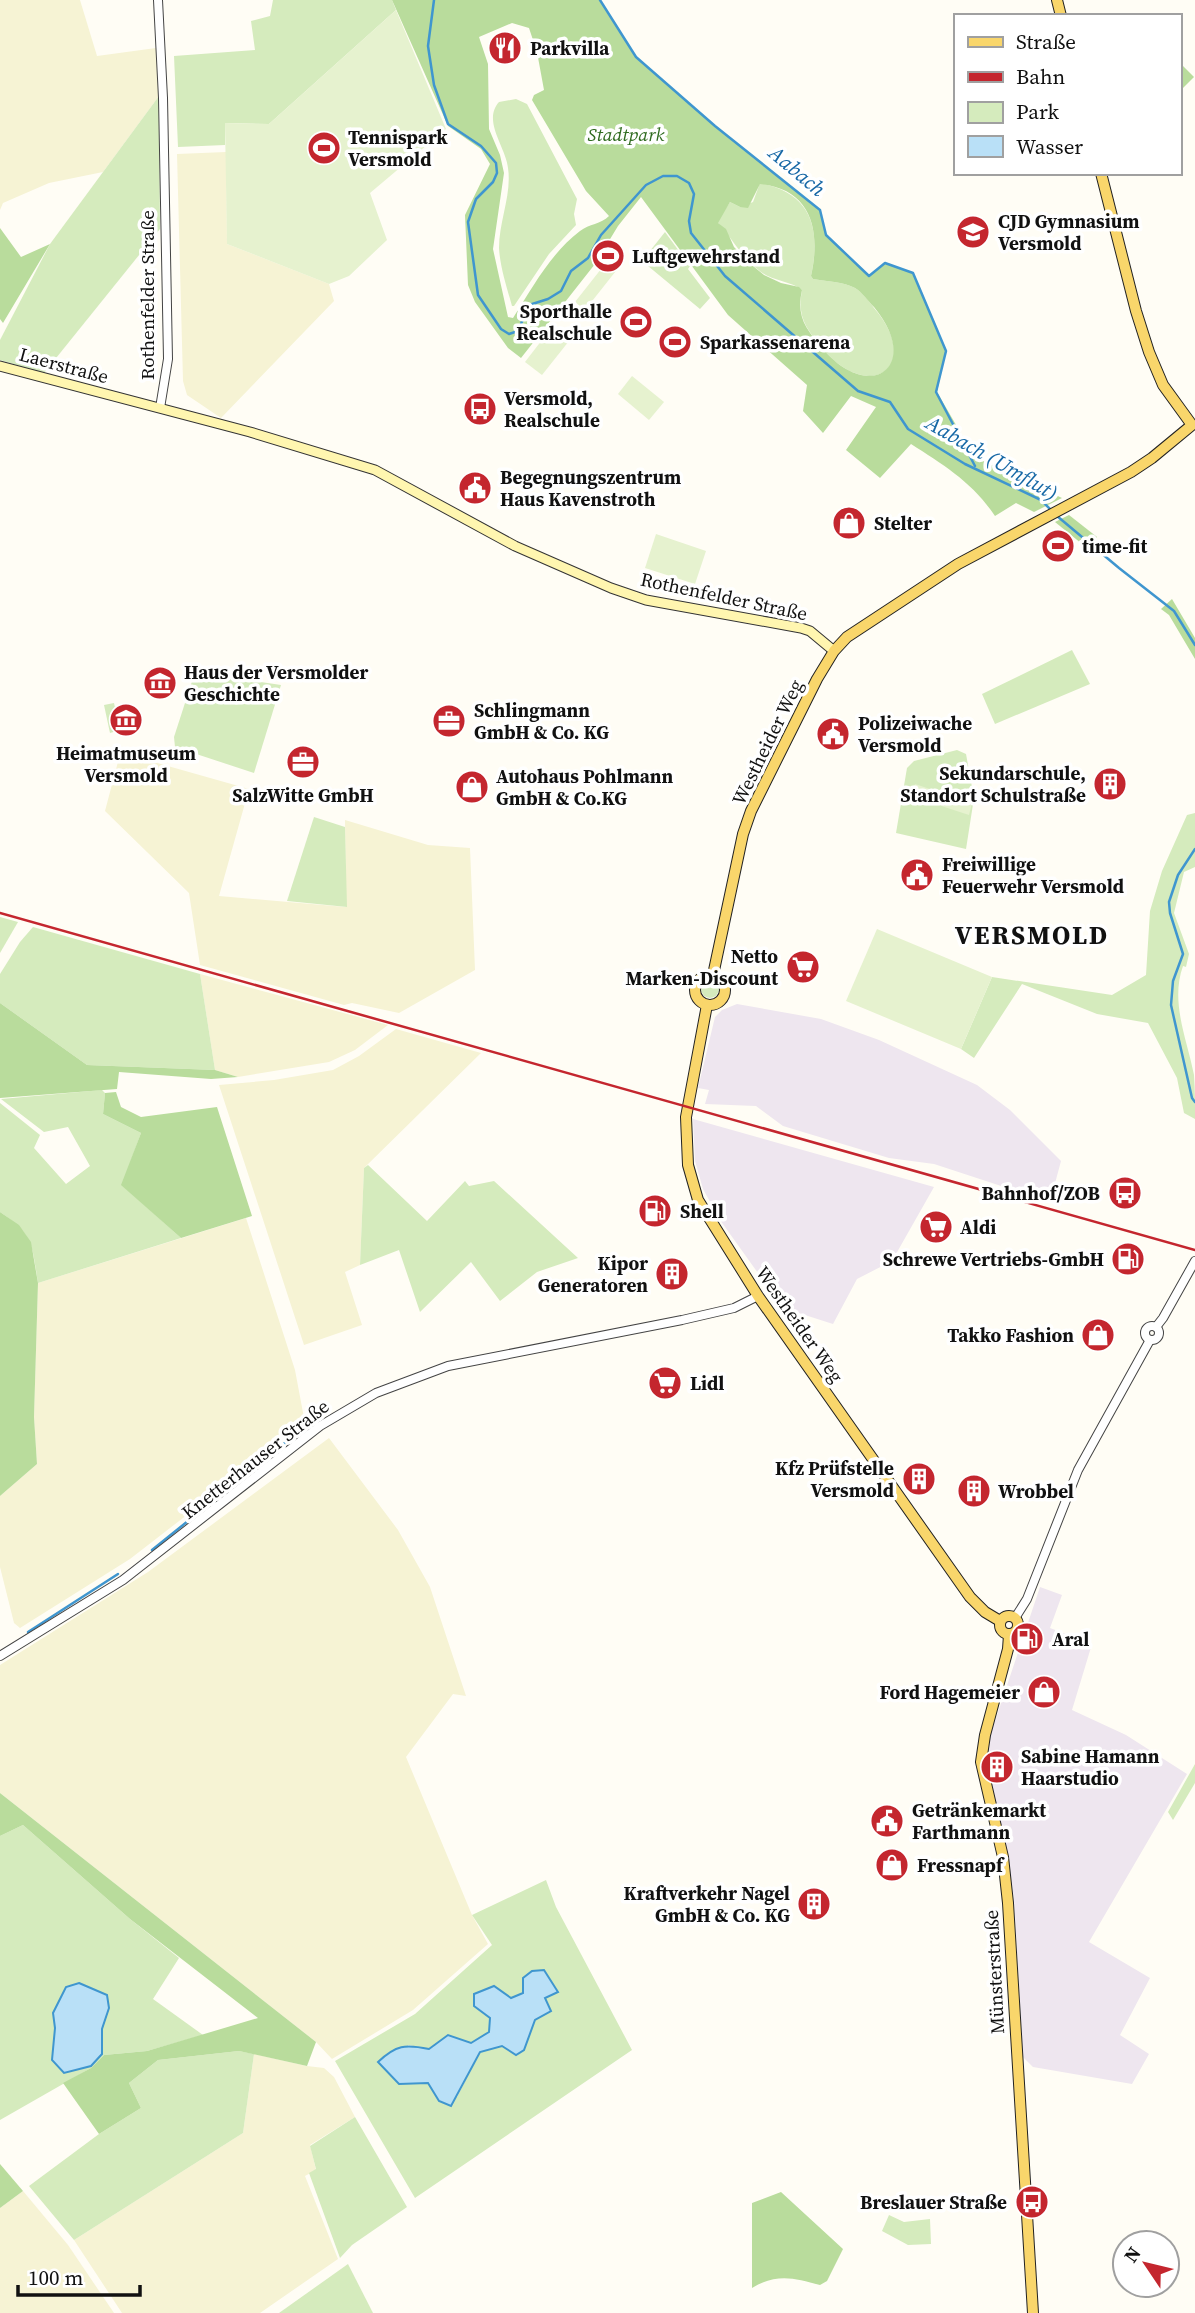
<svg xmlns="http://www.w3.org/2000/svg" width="1195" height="2313" font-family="'Source Serif 4',serif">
	<rect width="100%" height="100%" fill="#fffdf5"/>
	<g fill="#eee6ef">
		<path d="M737,1004L821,1019L879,1040L977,1085L1010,1110L1061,1161L1050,1202L934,1164L889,1158L783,1126L756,1106L705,1104L709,1090L698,1088L715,1017L722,1010Z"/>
		<path d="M693,1119L934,1187L892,1261L857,1279L833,1324L783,1308L720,1220L703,1189L695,1161Z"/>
		<path d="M1040,1587L1062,1595L1050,1628L1092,1644L1072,1710L1126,1735L1187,1774L1089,1942L1150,1978L1120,2035L1149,2054L1132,2084L1033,2067L1023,2057L1014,1898L1008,1857L988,1772L990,1736Z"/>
	</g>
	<g fill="#f6f3d4">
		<path d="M0,0H80L97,56L156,48L159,96L103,172L49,183L3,203L0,210Z"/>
		<path d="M226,152L227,244L329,284L334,301L221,418L187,395L183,381L177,154Z"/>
		<path d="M129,755L249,789L219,896L346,907L345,820L428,845L470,848L475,970L399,1013L352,1003L344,1005L200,965L189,893L105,811L119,758Z"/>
		<path d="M200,974L388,1025L355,1050L329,1062L238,1077L215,1070Z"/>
		<path d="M396,1029L481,1053L364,1168L360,1265L345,1272L362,1325L304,1345L219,1085L274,1080L333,1070L359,1056Z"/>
		<path d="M246,1218L295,1370L304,1418L223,1487L130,1559L20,1628L14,1623L0,1567V1496L37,1464L34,1417L38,1283Z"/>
		<path d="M329,1438L398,1530L430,1587L466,1696L453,1694L406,1757L472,1915L488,1944L413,2010L332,2059L316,2042L0,1793V1665L148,1572Z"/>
		<path d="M254,2054L307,2066L324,2068L334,2077L355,2117L310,2145L316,2170L305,2176L338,2259L260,2313H122L74,2240L243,2133Z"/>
		<path d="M23,2191L68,2245L114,2313H0V2208Z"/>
	</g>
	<g fill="#d5ebbd" fill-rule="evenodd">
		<path d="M273,0H392L396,10L269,124L225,123V145L178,147L174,56L255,50L251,21L270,16Z"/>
		<path d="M159,96L160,229L44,373L0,360V340L50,244Z"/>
		<path d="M516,99L527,104L577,199L574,214L576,225L549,254L514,306H512C507,288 500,267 499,248C499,221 512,194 508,168C506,147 482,121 499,102Z"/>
		<path d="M760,183C812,193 821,229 811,276L813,279C825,281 844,282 855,288C862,292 869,301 874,308C924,366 870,405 822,348C806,328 797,317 802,290C791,281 773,281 761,272C742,258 733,239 717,222L730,202L740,207L753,202Z"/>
		<path d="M665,232L690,266L688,269L710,298L700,309L642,261Z"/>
		<path d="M1072,650L1090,684L995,724L982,694Z"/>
		<path d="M195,672L281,685L254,773L175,747L174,737Z"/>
		<path d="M114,703L120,730L110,733L104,705Z"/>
		<path d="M957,750L966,754L974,798L966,849L896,833L907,768L914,761Z"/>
		<path d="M1195,813V867L1184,872L1174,913L1189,954L1186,967L1183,966C1170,1002 1187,1039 1194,1075C1195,1089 1195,1105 1195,1119L1184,1113L1177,1078L1148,1023L1097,1014L1022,984L974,1058L961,1049L992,977L1112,995L1146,975L1150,911L1162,871L1187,815Z"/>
		<path d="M314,817L345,827L347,907L287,901Z"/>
		<path d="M0,917L18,922L0,953Z"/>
		<path d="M33,927L200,974L215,1070L87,1065L0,1003V974L20,942Z"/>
		<circle cx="710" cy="989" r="9"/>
		<path d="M102,1090L105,1093L103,1114L141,1133L122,1185L181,1238L38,1283C32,1245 34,1235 0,1212V1103L40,1135L34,1148L66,1184L90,1166L68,1127L44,1132L1,1099Z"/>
		<path d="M368,1165L427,1221L465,1181L469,1186L494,1181L578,1258L537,1272L500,1301L471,1262L420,1312L399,1250L360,1265L364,1168Z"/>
		<path d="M1195,1764V1783L1173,1820L1168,1812Z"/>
		<path d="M23,1825L130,1919L179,1958L153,1999L203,2035L147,2051L104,2055L91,2068L0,2120V1836ZM109,2008L102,2029L52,2060L55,2028L54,2013Z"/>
		<path d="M546,1880L556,1907L632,2050L415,2198L335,2061L415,2014L492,1945L472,1915ZM523,1993L535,2020L524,2050L502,2046L480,2052L457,2097L439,2101L428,2083H415L408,2045L429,2049L448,2035L471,2043L489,2032L490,2018L474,2006L511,1998Z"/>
		<path d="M239,2051L254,2054L243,2133L74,2240L29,2186L99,2134L141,2108L129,2083L158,2060Z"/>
		<path d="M355,2117L407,2207L352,2245L340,2258L309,2173L316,2169L310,2146Z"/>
		<path d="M889,2215L904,2222L930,2219L931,2244L908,2245L882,2231Z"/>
		<path d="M348,2264L373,2313H279Z"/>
	</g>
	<g fill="#b9dc9c" fill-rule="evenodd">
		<path d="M392,0H600L636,57L715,126L820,210L826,235L869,276L885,263L913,273L946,351L937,392L974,456L1062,498L1034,512L1016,503L995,516C973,483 944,465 911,444L880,478L846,450L876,407L851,396L823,433L803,411L807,385L728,315L641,197L618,226L595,264L521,358L508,348L475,302L468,285L465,215L490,164L481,149L448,126ZM512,23L529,28L537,52L544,90L534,95L532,100L586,191L609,216C601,224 589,224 580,231C550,254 533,287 513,318L508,317L493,249L504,173L500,155L489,129L488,64L479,37ZM760,184C812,189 821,231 811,276L813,279C825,281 844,282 855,288C862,292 868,301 874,307C923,366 870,405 822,348C806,329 796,317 802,290L799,287L781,283L764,275L753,266L734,247L726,229L718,223L730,202L740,207L748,208Z"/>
		<path d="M1179,62L1194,77L1179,92Z"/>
		<path d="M0,228L21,257L50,244L3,323L0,319Z"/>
		<path d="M1069,515L1097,537L1087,548L1055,522Z"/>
		<path d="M1172,599L1195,638V659L1169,615L1161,609Z"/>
		<path d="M0,1003L87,1065L215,1070L238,1077L211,1079L119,1072L117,1089L0,1098Z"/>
		<path d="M116,1092L121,1107L141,1117L217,1107L252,1216L181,1238L121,1185L141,1133L103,1114L105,1093Z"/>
		<path d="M0,1212L19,1225L31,1242L38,1283L34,1417L37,1464L0,1496Z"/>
		<path d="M0,1793L316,2042L307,2066L239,2051L158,2060L129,2083L141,2108L99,2134L63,2083L91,2068L104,2055L147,2051L258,2018L130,1919L23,1825L0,1836Z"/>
		<path d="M0,2164L23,2191L0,2208Z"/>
		<path d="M781,2192L843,2249L827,2281L820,2285C794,2278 777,2273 752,2288V2203Z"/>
	</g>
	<g fill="#e6f2cf">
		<path d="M396,10L446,129L370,193L387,240L349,276L329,284L227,244L225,123L269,124Z"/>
		<path d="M608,250L623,262L585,310L575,302L605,264L600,260Z"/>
		<path d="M552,327L569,341L542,375L525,362Z"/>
		<path d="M632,376L664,402L649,420L618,394Z"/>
		<path d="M656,534L706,551L695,584L645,568Z"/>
		<path d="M915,784L972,803L969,815L911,796Z"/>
		<path d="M877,929L992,977L961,1049L846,1001Z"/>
	</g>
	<g fill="#b9e0f7" stroke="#3f96cf" stroke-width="2">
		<path d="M544,1970L558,1992L545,1998L551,2011L535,2020L524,2050L516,2055L502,2046L480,2052L451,2106L439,2101L428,2083L399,2084L378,2062C396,2045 405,2044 429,2049L448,2035L471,2043L489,2032L490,2018L474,2006V1994L494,1986L511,1998L523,1993V1978L532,1971Z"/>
		<path d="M79,1983L107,1995L109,2008L102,2029V2054L91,2066L64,2073L52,2060L55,2028L53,2013L66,1987Z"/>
	</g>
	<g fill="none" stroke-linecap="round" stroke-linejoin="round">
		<g stroke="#3f96cf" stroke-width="2.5">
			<path d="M434,0L428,46L434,85L448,124L481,146L496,163L497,173L493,182L476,199L468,222L478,295L501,329L509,334L518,331L529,305L548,299L561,291L571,271L588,258L601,235L646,185L663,176H677L689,183L694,194L689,221L691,233L725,276L858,391L890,402L908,429L965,464L1041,500L1052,511"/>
			<path d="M600,0L636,57L715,126L820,210L826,235L869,276L885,263L913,273L946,351L936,392L975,466"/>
			<path d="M1057,516L1119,568L1174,611L1195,645"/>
			<path d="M1195,849L1178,875L1169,902L1170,913L1183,954L1173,981L1171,1005L1192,1098L1195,1102"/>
			<path d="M152,1550L286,1442"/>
			<path d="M28,1632L118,1574"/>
		</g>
		<defs>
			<g id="tertiary">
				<path d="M158,0L163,98L168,359L160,408"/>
				<circle cx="1152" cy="1333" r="7"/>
				<path d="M1156,1327L1163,1318L1195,1261"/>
				<path d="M1015,1618L1027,1599L1078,1470L1150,1340"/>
				<path d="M0,1656L123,1580L320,1426L376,1393L448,1366L682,1320L734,1308L758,1296"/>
			</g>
			<path id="secondary" d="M0,366L250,432L375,470L515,546L611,588L646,600L801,628L810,631L834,651"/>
			<g id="primary">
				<path d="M1057,0L1061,16"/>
				<circle cx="710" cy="990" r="15"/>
				<path d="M713,975L743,834L751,811L817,679L834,651L847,637L958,564L1131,472L1152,458L1192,425L1163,385L1149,352L1136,311L1101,173"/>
				<path d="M707,1005L686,1117L688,1165L698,1200L758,1296L970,1597L985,1612L1000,1621"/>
				<circle cx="1009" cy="1625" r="9"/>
				<path d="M1009,1635L1008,1649L985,1735L981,1762L1003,1857L1008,1903L1033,2313"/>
			</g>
		</defs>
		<use href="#tertiary" stroke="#444" stroke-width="10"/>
		<use href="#secondary" stroke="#333" stroke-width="11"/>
		<use href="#primary" stroke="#222" stroke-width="12"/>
		<use href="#tertiary" stroke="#fff" stroke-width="8"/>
		<use href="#secondary" stroke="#fff6b0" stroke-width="9"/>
		<use href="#primary" stroke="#f9d66b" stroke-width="10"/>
		<path stroke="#c4262e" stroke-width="2.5" d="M0,913L1195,1250"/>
	</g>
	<defs>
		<symbol id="restaurant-disc" viewBox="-11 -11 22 22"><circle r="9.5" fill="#c4262e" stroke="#fff"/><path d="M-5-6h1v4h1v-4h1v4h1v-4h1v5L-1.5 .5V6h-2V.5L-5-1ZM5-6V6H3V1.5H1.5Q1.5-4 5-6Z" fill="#fff"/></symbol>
		<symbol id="stadium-disc" viewBox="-11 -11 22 22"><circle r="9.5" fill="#c4262e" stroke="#fff"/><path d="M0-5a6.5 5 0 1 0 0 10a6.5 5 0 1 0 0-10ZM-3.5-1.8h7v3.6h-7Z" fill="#fff"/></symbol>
		<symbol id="school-disc" viewBox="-11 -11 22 22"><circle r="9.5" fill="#c4262e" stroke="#fff"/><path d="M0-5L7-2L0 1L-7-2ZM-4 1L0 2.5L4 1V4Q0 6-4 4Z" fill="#fff"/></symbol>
		<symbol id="bus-disc" viewBox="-11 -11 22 22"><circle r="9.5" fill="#c4262e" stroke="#fff"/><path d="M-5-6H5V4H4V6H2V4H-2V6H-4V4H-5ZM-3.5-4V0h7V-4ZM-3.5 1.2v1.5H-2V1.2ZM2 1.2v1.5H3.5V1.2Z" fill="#fff"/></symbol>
		<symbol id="civic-disc" viewBox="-11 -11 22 22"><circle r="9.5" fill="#c4262e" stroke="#fff"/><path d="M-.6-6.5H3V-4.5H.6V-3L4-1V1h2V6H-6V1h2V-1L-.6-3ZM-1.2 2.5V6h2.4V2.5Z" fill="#fff"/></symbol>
		<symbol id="shop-disc" viewBox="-11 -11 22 22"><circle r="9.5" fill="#c4262e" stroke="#fff"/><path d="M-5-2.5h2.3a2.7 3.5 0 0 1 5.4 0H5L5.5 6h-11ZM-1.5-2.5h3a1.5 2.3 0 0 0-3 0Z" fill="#fff"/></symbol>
		<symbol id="museum-disc" viewBox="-11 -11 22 22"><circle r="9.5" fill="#c4262e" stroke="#fff"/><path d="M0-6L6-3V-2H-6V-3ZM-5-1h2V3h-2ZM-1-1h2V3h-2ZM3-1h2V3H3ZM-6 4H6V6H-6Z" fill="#fff"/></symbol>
		<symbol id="office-disc" viewBox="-11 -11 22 22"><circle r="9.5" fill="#c4262e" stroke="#fff"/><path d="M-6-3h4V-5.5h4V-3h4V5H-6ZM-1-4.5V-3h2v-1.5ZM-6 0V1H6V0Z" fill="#fff"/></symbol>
		<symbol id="building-disc" viewBox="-11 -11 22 22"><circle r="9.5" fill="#c4262e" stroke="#fff"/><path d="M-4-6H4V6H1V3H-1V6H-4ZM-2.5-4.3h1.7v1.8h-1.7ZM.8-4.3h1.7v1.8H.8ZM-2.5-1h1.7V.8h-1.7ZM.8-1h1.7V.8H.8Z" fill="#fff"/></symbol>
		<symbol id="supermarket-disc" viewBox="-11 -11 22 22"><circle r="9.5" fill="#c4262e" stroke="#fff"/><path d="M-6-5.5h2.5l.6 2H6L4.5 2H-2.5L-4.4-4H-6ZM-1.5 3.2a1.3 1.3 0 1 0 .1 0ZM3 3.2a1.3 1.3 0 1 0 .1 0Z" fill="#fff"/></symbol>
		<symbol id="fuel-disc" viewBox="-11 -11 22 22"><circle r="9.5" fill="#c4262e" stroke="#fff"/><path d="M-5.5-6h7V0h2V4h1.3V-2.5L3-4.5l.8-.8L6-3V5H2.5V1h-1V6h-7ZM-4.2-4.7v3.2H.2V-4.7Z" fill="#fff"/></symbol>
	</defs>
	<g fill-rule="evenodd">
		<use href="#restaurant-disc" x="486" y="29" width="38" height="38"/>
		<use href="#stadium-disc" x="305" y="129" width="38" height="38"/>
		<use href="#school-disc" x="954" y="213" width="38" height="38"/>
		<use href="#stadium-disc" x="589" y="237" width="38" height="38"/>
		<use href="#stadium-disc" x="617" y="303" width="38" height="38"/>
		<use href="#stadium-disc" x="656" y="323" width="38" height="38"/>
		<use href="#bus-disc" x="461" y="390" width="38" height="38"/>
		<use href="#civic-disc" x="456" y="469" width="38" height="38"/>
		<use href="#shop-disc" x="830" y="504" width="38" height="38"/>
		<use href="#stadium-disc" x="1039" y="527" width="38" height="38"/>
		<use href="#museum-disc" x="141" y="664" width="38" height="38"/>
		<use href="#museum-disc" x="107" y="701" width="38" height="38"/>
		<use href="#office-disc" x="430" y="702" width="38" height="38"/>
		<use href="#civic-disc" x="814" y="715" width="38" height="38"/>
		<use href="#office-disc" x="284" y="743" width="38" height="38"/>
		<use href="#building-disc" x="1091" y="765" width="38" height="38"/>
		<use href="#shop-disc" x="453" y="768" width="38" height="38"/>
		<use href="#civic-disc" x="898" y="856" width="38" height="38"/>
		<use href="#supermarket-disc" x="784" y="948" width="38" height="38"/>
		<use href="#bus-disc" x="1106" y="1174" width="38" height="38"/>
		<use href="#fuel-disc" x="636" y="1192" width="38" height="38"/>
		<use href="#supermarket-disc" x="917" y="1208" width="38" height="38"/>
		<use href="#fuel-disc" x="1109" y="1240" width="38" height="38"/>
		<use href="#building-disc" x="653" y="1255" width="38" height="38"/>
		<use href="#shop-disc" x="1079" y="1316" width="38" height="38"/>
		<use href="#supermarket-disc" x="646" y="1364" width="38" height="38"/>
		<use href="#building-disc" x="900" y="1460" width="38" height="38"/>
		<use href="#building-disc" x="955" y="1472" width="38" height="38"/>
		<use href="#fuel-disc" x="1008" y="1620" width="38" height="38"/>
		<use href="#shop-disc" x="1025" y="1673" width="38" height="38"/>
		<use href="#building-disc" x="978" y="1748" width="38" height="38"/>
		<use href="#civic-disc" x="868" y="1802" width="38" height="38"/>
		<use href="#shop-disc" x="873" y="1846" width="38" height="38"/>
		<use href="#building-disc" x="795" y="1885" width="38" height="38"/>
		<use href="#bus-disc" x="1013" y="2183" width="38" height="38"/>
	</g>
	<g text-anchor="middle" stroke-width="7" stroke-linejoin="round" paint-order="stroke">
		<g font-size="19" font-weight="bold" fill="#111" stroke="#fff" text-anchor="start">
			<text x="530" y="55">Parkvilla</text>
			<text x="348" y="144">Tennispark<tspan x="348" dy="22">Versmold</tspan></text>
			<text x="998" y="228">CJD Gymnasium<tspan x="998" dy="22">Versmold</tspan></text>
			<text x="632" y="263">Luftgewehrstand</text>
			<text x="612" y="318" text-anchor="end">Sporthalle<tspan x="612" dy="22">Realschule</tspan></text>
			<text x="700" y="349">Sparkassenarena</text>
			<text x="504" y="405">Versmold,<tspan x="504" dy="22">Realschule</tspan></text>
			<text x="500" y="484">Begegnungszentrum<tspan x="500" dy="22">Haus Kavenstroth</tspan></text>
			<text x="874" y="530">Stelter</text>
			<text x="1082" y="553">time-fit</text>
			<text x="184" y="679">Haus der Versmolder<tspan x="184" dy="22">Geschichte</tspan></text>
			<text x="474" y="717">Schlingmann<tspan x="474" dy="22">GmbH &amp; Co. KG</tspan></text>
			<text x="858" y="730">Polizeiwache<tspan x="858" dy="22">Versmold</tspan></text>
			<text x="126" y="760" text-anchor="middle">Heimatmuseum<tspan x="126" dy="22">Versmold</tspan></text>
			<text x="1086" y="780" text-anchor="end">Sekundarschule,<tspan x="1086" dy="22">Standort Schulstraße</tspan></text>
			<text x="496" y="783">Autohaus Pohlmann<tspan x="496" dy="22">GmbH &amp; Co.KG</tspan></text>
			<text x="303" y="802" text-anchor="middle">SalzWitte GmbH</text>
			<text x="942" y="871">Freiwillige<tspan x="942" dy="22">Feuerwehr Versmold</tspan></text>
			<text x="778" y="963" text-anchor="end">Netto<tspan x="778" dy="22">Marken-Discount</tspan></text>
			<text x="1100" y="1200" text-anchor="end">Bahnhof/ZOB</text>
			<text x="680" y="1218">Shell</text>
			<text x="960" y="1234">Aldi</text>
			<text x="1104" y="1266" text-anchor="end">Schrewe Vertriebs-GmbH</text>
			<text x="648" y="1270" text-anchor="end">Kipor<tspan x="648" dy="22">Generatoren</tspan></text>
			<text x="1074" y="1342" text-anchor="end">Takko Fashion</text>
			<text x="690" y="1390">Lidl</text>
			<text x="894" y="1475" text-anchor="end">Kfz Prüfstelle<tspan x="894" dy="22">Versmold</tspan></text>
			<text x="998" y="1498">Wrobbel</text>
			<text x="1052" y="1646">Aral</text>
			<text x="1020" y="1699" text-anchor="end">Ford Hagemeier</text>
			<text x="1021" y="1763">Sabine Hamann<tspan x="1021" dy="22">Haarstudio</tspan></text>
			<text x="912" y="1817">Getränkemarkt<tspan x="912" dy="22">Farthmann</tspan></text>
			<text x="917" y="1872">Fressnapf</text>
			<text x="790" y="1900" text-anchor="end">Kraftverkehr Nagel<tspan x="790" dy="22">GmbH &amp; Co. KG</tspan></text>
			<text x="1007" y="2209" text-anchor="end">Breslauer Straße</text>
		</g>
		<g font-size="19" font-style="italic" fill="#2f6b1f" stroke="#fff">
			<text x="626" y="141">Stadtpark</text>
		</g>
		<g font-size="19" fill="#111" stroke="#fff">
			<text transform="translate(147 295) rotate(-90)" y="7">Rothenfelder Straße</text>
			<text transform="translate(64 365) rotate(15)" y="7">Laerstraße</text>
			<text transform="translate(724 596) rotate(12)" y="7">Rothenfelder Straße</text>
			<text transform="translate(767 742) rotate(-64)" y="7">Westheider Weg</text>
			<text transform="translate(800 1324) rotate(55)" y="7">Westheider Weg</text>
			<text transform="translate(255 1459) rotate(-38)" y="7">Knetterhauser Straße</text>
			<text transform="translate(994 1972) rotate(-93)" y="7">Münsterstraße</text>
		</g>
		<g font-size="21" font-style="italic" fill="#1768a6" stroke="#fff">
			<text transform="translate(797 171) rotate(40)" y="7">Aabach</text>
			<text transform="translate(992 458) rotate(30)" y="7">Aabach (Umflut)</text>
		</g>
		<g font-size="26" font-weight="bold" letter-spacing="2" fill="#111" stroke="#fff">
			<text x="1032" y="944">VERSMOLD</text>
		</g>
	</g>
	<rect x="954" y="14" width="228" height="161" fill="#ffffff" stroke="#a0a0a0" stroke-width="2"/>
	<rect x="968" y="37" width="35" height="10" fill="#f9d66b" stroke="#a0a0a0" stroke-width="2"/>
	<text x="1016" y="49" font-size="21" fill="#111111">Straße</text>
	<rect x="968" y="72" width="35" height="10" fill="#c4262e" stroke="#a0a0a0" stroke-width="2"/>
	<text x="1016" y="84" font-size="21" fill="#111111">Bahn</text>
	<rect x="968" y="102" width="35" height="21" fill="#d5ebbd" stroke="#a0a0a0" stroke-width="2"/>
	<text x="1016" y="119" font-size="21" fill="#111111">Park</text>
	<rect x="968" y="136" width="35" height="21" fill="#b9e0f7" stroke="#a0a0a0" stroke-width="2"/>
	<text x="1016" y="154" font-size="21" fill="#111111">Wasser</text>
	<g transform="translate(1146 2264) rotate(305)"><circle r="33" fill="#ffffff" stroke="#a0a0a0" stroke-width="2"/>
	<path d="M0-5L12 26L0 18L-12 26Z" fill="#c4262e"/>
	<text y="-10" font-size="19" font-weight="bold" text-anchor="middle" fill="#111111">N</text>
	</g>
	<path d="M18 2285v10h122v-10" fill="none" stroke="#111111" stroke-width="3.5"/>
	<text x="28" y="2285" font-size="21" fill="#111111" stroke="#ffffff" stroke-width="5" paint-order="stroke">100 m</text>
</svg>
